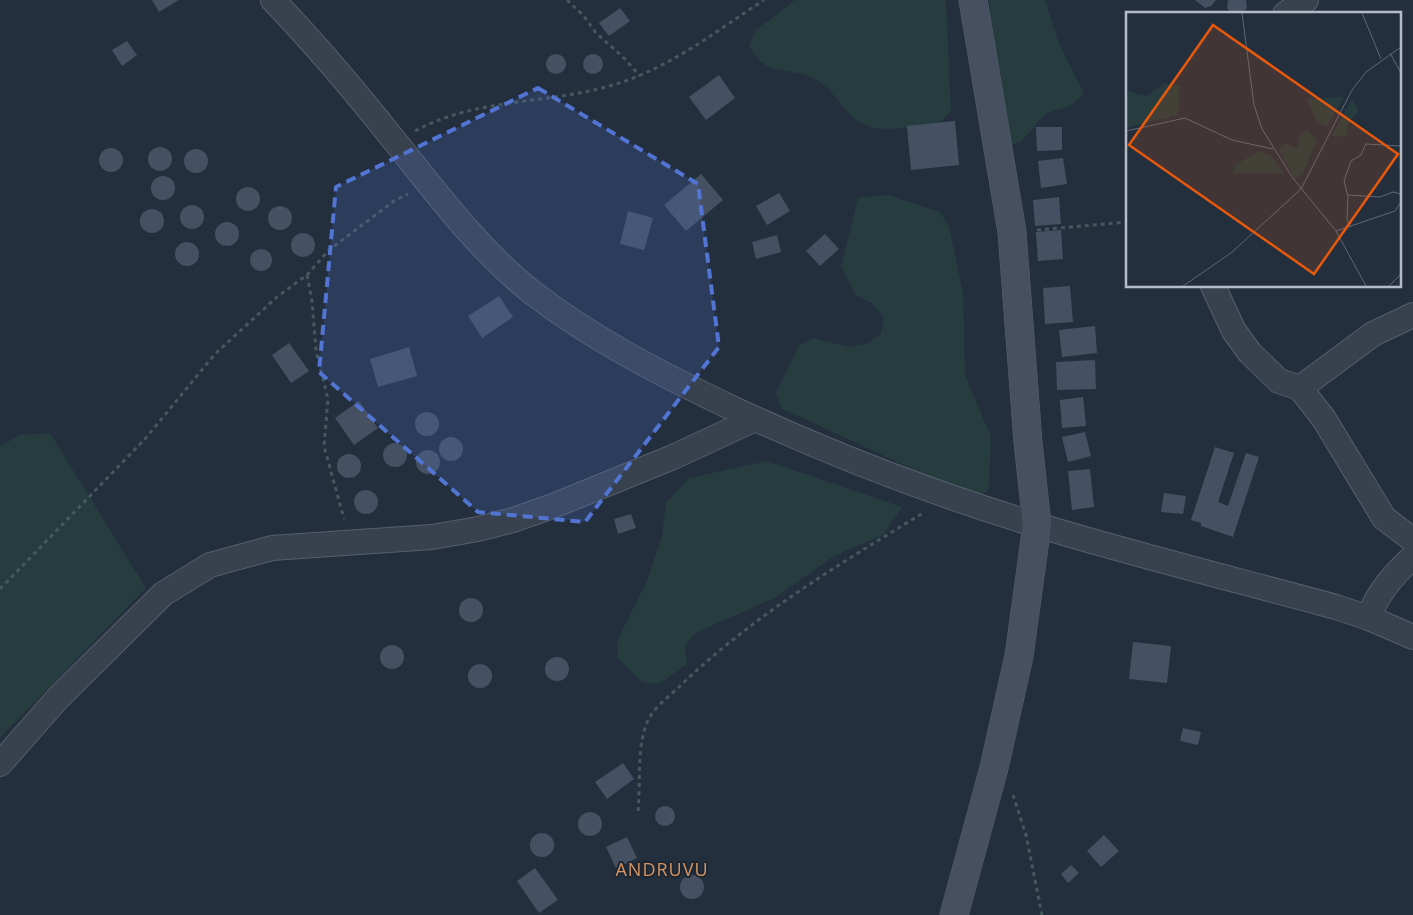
<svg xmlns="http://www.w3.org/2000/svg" width="1413" height="915" font-family="'Open Sans',sans-serif">
	<rect width="100%" height="100%" fill="#242f3e"/>
	<g fill="#263c3f">
		<path d="M795,0H946L951,111L939,124C921,125 891,131 874,128C847,122 839,94 817,80C789,64 768,81 749,46L755,31Z"/>
		<path d="M989,0H1045L1059,44L1084,94L1069,107L1046,113L1021,142L1002,147Z"/>
		<path d="M888,195L940,212L949,226L963,293L965,375L991,437L989,489L977,499L781,408L776,393L799,345L814,338L849,347L866,344L881,334L884,317L872,303L855,295L841,266L858,198Z"/>
		<path d="M50,433L146,588L0,738V447L19,435Z"/>
		<path d="M767,461L902,507L883,535L834,556L775,598L697,632L685,645L687,664L659,684L642,682L618,658L617,641L647,581L662,535L666,503L689,478Z"/>
	</g>
	<g fill="#455162">
		<path d="M152,0H179L159,12Z"/>
		<path d="M1195,0H1216L1211,6L1205,8Z"/>
		<path d="M1228,0H1246L1247,8L1243,13L1232,14L1227,8Z"/>
		<path d="M620,8L630,21L609,36L599,23Z"/>
		<path d="M127,41L137,55L122,66L112,50Z"/>
		<circle cx="593" cy="64" r="10"/>
		<circle cx="556" cy="64" r="10"/>
		<path d="M719,75L735,98L706,120L689,97Z"/>
		<path d="M955,121L959,165L911,170L907,126Z"/>
		<path d="M1036,127H1062V150L1037,151Z"/>
		<circle cx="160" cy="159" r="12"/>
		<circle cx="111" cy="160" r="12"/>
		<circle cx="196" cy="161" r="12"/>
		<path d="M1063,158L1067,184L1041,188L1038,161Z"/>
		<path d="M701,174L723,200L686,231L664,205Z"/>
		<circle cx="163" cy="188" r="12"/>
		<circle cx="248" cy="199" r="12"/>
		<path d="M779,193L790,211L767,225L756,206Z"/>
		<path d="M1059,197L1061,224L1035,226L1033,200Z"/>
		<circle cx="192" cy="217" r="12"/>
		<circle cx="280" cy="218" r="12"/>
		<circle cx="152" cy="221" r="12"/>
		<path d="M628,211L653,218L644,250L620,244Z"/>
		<circle cx="227" cy="234" r="12"/>
		<path d="M1061,230L1063,259L1038,261L1036,232Z"/>
		<circle cx="303" cy="245" r="12"/>
		<path d="M825,234L839,249L820,266L806,251Z"/>
		<path d="M777,235L781,252L756,259L752,242Z"/>
		<circle cx="187" cy="254" r="12"/>
		<circle cx="261" cy="260" r="11"/>
		<path d="M1070,286L1073,322L1045,324L1043,288Z"/>
		<path d="M499,296L513,317L482,338L468,316Z"/>
		<path d="M1095,326L1097,353L1062,357L1059,330Z"/>
		<path d="M289,343L309,371L291,383L272,355Z"/>
		<path d="M409,347L417,376L378,387L370,359Z"/>
		<path d="M1095,360L1096,389L1057,390L1056,362Z"/>
		<path d="M1083,397L1086,426L1062,428L1060,400Z"/>
		<path d="M359,401L378,428L354,445L335,418Z"/>
		<circle cx="427" cy="424" r="12"/>
		<path d="M1085,432L1091,456L1068,462L1062,437Z"/>
		<circle cx="451" cy="449" r="12"/>
		<circle cx="395" cy="455" r="12"/>
		<path d="M1215,447L1234,453L1218,502L1228,506L1246,453L1259,457L1233,537L1201,526V523L1191,520Z"/>
		<circle cx="428" cy="462" r="12"/>
		<circle cx="349" cy="466" r="12"/>
		<path d="M1090,469L1094,507L1072,510L1068,471Z"/>
		<circle cx="366" cy="502" r="12"/>
		<path d="M1164,493L1186,496L1183,514L1161,512Z"/>
		<path d="M631,514L636,528L618,534L614,519Z"/>
		<circle cx="471" cy="610" r="12"/>
		<path d="M1133,642L1171,646L1167,683L1129,679Z"/>
		<circle cx="392" cy="657" r="12"/>
		<circle cx="557" cy="669" r="12"/>
		<circle cx="480" cy="676" r="12"/>
		<path d="M1183,728L1201,732L1198,745L1180,741Z"/>
		<path d="M623,763L634,779L607,799L595,782Z"/>
		<circle cx="665" cy="816" r="10"/>
		<circle cx="590" cy="824" r="12"/>
		<circle cx="542" cy="845" r="12"/>
		<path d="M1104,835L1119,851L1101,867L1087,851Z"/>
		<path d="M627,837L637,858L616,868L606,847Z"/>
		<path d="M1071,865L1079,873L1068,883L1061,874Z"/>
		<path d="M535,868L558,900L539,913L517,881Z"/>
		<circle cx="692" cy="887" r="12"/>
	</g>
	<g fill="none" stroke-linecap="round" stroke-linejoin="round">
		<defs>
			<g id="street">
				<path d="M273,0C315,44 355,91 393,139C436,192 479,251 533,293C595,341 665,376 736,410C833,455 934,494 1037,525C1136,555 1237,580 1336,607L1369,618L1413,637"/>
				<path d="M1285,14L1306,0"/>
				<path d="M1213,286L1234,331L1250,353L1279,381L1300,388L1324,419L1384,518L1413,540"/>
				<path d="M1300,388L1373,334L1413,315"/>
				<path d="M1369,618C1376,594 1394,574 1413,557"/>
				<path d="M0,764L58,698L163,594L210,565L272,548L432,537L478,529L513,520L553,506L673,457L755,419"/>
			</g>
			<path id="secondary" d="M954,915L994,768L1019,656L1037,525L1028,442L1012,232L973,0"/>
		</defs>
		<use href="#street" stroke="#565f6c" stroke-width="26"/>
		<use href="#secondary" stroke="#565f6c" stroke-width="29"/>
		<g stroke="#44595c" stroke-width="3" stroke-dasharray="4 4" stroke-linecap="butt">
			<path d="M567,0L583,15L596,33L624,58L640,76"/>
			<path d="M415,131C478,97 546,105 613,85C670,68 715,32 764,0"/>
			<path d="M1037,230L1127,222"/>
			<path d="M307,275L312,301L316,351L328,399L324,446L344,519"/>
			<path d="M0,589L145,439L215,354L277,297L307,275L329,250L394,201L408,194"/>
			<path d="M1013,795L1026,835L1042,915"/>
			<path d="M638,811C641,782 636,747 648,720C654,708 669,696 679,687C751,617 838,565 923,513"/>
		</g>
		<use href="#street" stroke="#38414e" stroke-width="24"/>
		<use href="#secondary" stroke="#465061" stroke-width="28"/>
	</g>
	<path fill="#5274d3" fill-opacity="0.2" stroke="#5274d3" stroke-width="4" stroke-dasharray="10 6" stroke-linejoin="round" d="M538,88L698,184L719,347L585,522L478,512L319,372L336,187Z"/>
	<g text-anchor="middle" stroke-width="4" stroke-linejoin="round" paint-order="stroke">
		<g font-size="18" letter-spacing="1" fill="#d59563" stroke="#1d2633">
			<text x="662" y="876">ANDRUVU</text>
		</g>
	</g>
	<g transform="translate(1126 12)">
		<rect width="275" height="275" fill="#242f3e"/>
		<path d="M38,71L54,74L52,103L0,116V79L21,84ZM218,85L201,115L190,110L181,87ZM226,87L233,100L224,108L220,125L205,124ZM181,117L191,129L177,161L169,168L152,138L160,131L172,137L173,125ZM133,139L145,143L159,162L108,161L109,153Z" fill="#263c3f"/>
		<path fill="none" stroke="#5e6776" stroke-width="1" d="M116,1L128,93L136,117L166,165L210,219L240,274M236,1L255,47M264,41L275,61M0,119L59,106L106,128L147,137M222,183L254,185L267,180L275,182M225,215L221,208L222,185L218,169L225,149L235,143L240,132L275,134M210,219L269,199L275,190M57,274L105,241L175,177L226,78L240,60L275,35M263,274L275,262"/>
		<path fill="#e8590c" fill-opacity="0.15" stroke="#e8590c" stroke-width="2.5" d="M87,13L272,142L188,262L3,133Z"/>
		<rect width="275" height="275" fill="none" stroke="#b4bcc9" stroke-width="2.5"/>
	</g>
</svg>
